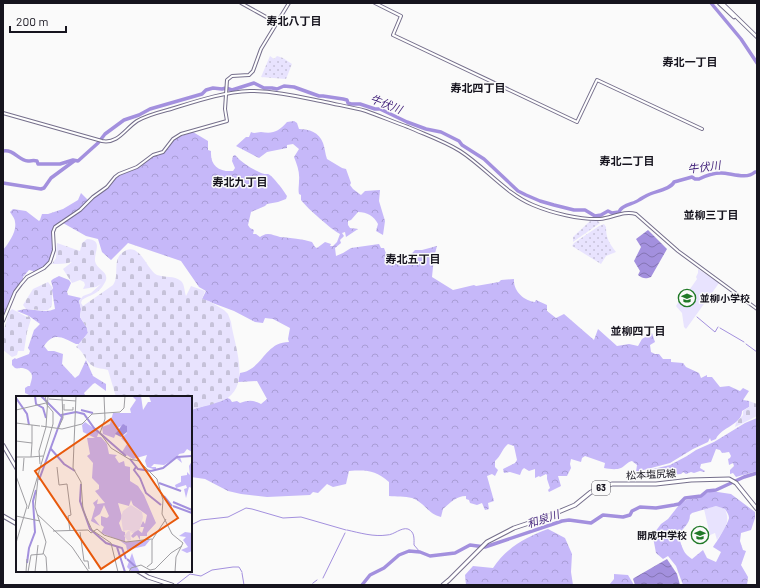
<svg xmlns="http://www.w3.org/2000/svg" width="760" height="588" font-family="Barlow,'Noto Sans JP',sans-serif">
	<defs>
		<pattern id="forest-crowns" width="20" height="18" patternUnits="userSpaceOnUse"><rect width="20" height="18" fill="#c6b8f9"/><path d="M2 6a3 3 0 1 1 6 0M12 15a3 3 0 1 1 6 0" fill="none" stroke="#a99dd5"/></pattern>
		<pattern id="cemetery-stones" width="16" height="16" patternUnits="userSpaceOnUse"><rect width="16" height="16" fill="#e8e3fe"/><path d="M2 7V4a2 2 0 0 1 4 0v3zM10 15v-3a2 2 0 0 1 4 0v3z" fill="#c6c2d9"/></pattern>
		<pattern id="park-dots" width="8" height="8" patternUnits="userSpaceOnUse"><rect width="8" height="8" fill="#e8e3fe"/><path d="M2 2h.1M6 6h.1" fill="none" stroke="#c6c2d9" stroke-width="1.8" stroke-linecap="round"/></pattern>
		<pattern id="water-waves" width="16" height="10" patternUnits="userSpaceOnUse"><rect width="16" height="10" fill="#a390de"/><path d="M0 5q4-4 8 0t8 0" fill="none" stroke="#8474b3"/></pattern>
	</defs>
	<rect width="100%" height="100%" fill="#fafafa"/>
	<g fill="#e8e3fe">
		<path d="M698,269L719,283L686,329L684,327L682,313L676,306L681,298L683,299L697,279L696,277L698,273Z"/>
		<path d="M716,506L725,509C731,523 724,529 717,540L715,533L710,535L704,509Z"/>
	</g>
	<g fill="url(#forest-crowns)" fill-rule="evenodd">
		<path d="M294,121L297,123L299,129C309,129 319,132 323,143C325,148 325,154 327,159L342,168L346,169L351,183L350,185L353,189L361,195L365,191L380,190L379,201L385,221L383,235L376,231L378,224C374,216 367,212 358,212L351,220L348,221V225L350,228L358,229L346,237L345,232L342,233L344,236L340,240L341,243L335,248L336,256L343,253L351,248L379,244L381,248H384L388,259C399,264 408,258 415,250H422L437,246L434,257L432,277L453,290L474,285L476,286L499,282L501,280L514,279C513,291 524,301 535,302L536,300L547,305V311L556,318L564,314L594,340L598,329L617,346L629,344L638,346L642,339L652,333L655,342L650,345L651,352L655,354H659L663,359H671V362L683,363L686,367L699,373L701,378L707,375V377H712L720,387L729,386L740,391L743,388L749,391L743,400L749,401V407L742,411C742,425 721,427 716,439L711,441L710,438L708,442L693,449L670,463L636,472L637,465L632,461C627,462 625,466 621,468C616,470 610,469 604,468L605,463L585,456L582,458L581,462L571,459L570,464L571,468L567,476H558L561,486L549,492L548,490L550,488L547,479V475L546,474L540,477L539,476L535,478V469L529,471L524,468L522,470L520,475L510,472L504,473L503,469L515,463L517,460L514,446L508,444C502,449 501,456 495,461V467L498,470L495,476L492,474L487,476L494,501L488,503L489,509L485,510L482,503L477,505L470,503L469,500L466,499V496C456,496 450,503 443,509L441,517C428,514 424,502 412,498C405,496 396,497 389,496V482C375,470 367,470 349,471L346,484L333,487L327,484L318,493L313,492L310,495L267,497L241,494L228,491L205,479L191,477V410L223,400L227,398L230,399L232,402L237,401L240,403C249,400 253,400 261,404L267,399L257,381L238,382L240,373C243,372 246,372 249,370C264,362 268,342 289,342L288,339L290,328L273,319L265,318L263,323L255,322L234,311L202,299L206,291L199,287L181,261L128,243L111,260L102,252L98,239L86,236L63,223L81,210L93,198L107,189L119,174L138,168L152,157L165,152L169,144L178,137L193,132L208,141V150L211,151C210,166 219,172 233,171L235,168L232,161L233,156L235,155C242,163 252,169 261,173C263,174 266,174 268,174C273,176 284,191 287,196L286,199L278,202L267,204L265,206L251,212L248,225L250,228L254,230L253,234H256L260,237C262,236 264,234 268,234C272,234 276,236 280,237C291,238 302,239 312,242L315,247L317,248L325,242L331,244L330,246H333L337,242L340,234C332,230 307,208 301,200V195L299,194C298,190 299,186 299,181C300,172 297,165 294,157L299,149L293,144L287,145V148L267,152L259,158L236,146L246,137H249L251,132C255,134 257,132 261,132C273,134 278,132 287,122Z"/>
		<path d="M81,193L88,200L80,209L54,227C52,231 52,235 53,240C53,258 49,266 33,273V271L29,270L23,277V279L15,290L3,318V250C9,243 17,231 15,222C15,219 12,215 10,212L13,209L26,211L39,221L40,220L42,214H48L63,209L78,200Z"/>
		<path d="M59,276L69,280L71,283L67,292L68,295L81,298L79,301L81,309L80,317L87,328L88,333L79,344H76C63,338 54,331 44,346L48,351H54L63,354L62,364L75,378L79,375L86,360L93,376L106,384V391L95,383L93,384L84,393L86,397H29V395L25,393V388L28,386H30C31,380 35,375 28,370C26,369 24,368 22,368C19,368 17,369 15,368L12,365V360L15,358L16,359L29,354L30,351L28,348L34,330L40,324L29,316L17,311C26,307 37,311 46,311C50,311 51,310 55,309L52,290L53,288L51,281L53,279Z"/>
		<path d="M757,418V471L736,477L733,473L730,474V470L734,466L733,463L729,465L728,459L730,458L731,456L729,452L722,453L720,450L716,449L711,462L701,464L700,468L705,471L704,472L700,471L694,473L691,472L686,474L683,472L681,474C662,475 645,480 628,475L670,465L687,456L696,450L714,442L745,423Z"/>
		<path d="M711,491L731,494L755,512V518L751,530L741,533L740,541L743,550L746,551L741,565L748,577L747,585H683L676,566L668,556L663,559L656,553L653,537L655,532L661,524L668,519L679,505L686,500L700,497ZM716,506L725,509C727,512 729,515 729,518C728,524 716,543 713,547L721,552L716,562L707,558L703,550L692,559C685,554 684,552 681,544C676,528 690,528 690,515L692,513Z"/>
		<path d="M548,529L565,538L572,554L571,572L573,585H466L465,575L473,566L493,568C506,548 526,537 548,529Z"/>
		<path d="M614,574L628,575L634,585H609L614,579Z"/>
	</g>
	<g fill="url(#cemetery-stones)">
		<path d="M87,239C106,240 91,255 96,264C100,271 111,273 104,284C99,294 89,295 82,300L81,303L83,306L113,285C120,276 112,261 122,253C139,239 146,269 157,275C165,278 174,275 181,281C185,285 184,291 186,296L191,286L205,291L202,299L209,301L224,310L228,314L231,322C234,345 252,386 224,400C215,404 201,407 191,410V397H116L108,370C103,368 97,369 93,366C85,362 85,352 76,347L88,333L87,328L80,317L81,309L79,301L83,296L91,293L101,284L96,287L83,289L85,285L84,282L80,280L72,283L63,269L72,262C65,264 59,264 52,264L56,258L57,243L80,251L82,243Z"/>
		<path d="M48,282L52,287V305C52,306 48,310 48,310C45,311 30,309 26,309L23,305L33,289Z"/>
		<path d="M12,309L27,317L29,316L31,319L27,332L24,351H18L17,355L12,357L3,350V333L9,312Z"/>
		<path d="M749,401L757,404V416L735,427L736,423L743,415V411L749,407Z"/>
	</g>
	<g fill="url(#park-dots)">
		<path d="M270,56L274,59L277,56L283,58L292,64L286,79L261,77Z"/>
		<path d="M590,221H598L600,223L573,242V237Z"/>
		<path d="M604,224L606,227C606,238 609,243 616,252L606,256L601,264L572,246L574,243L599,226Z"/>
	</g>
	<g fill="url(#water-waves)">
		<path d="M648,230L667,249L651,277C646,279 643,279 638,275L640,271L634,261L641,247L636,239Z"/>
		<path d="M667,559L677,574L680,585H635L633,579L634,578Z"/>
	</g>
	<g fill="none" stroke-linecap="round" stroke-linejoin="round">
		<g stroke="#a390de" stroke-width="1">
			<path d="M697,317L715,332L718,327"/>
			<path d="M720,328L744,342"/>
			<path d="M746,344L757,352"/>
			<path d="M191,525L201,520L228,517L246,508L252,509L283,518L301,517L346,530"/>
			<path d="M347,530C360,533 374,537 387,535C394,535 401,527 408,529C415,532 414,539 414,545L420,552"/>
			<path d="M242,573L244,585"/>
			<path d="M323,578L345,533"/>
			<path d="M313,583L317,580"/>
			<path d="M176,585L190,574L201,576L212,570L233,567H239L242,572"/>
			<path d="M311,585L312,584"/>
		</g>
		<g stroke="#a390de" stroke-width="3.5">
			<path d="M711,3L741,39L757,63"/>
			<path d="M3,151C14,149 18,160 28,161C32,161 33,160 37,161L38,164H60L73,160L78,161L98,143L105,134L124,120L139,115L150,109L202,94L206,90L213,88L222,89L226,88L232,90L254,83L264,88H272L277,89L284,86L294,87L319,96H323L343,99L347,100L348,103L351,104H360L375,109H380L407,122L426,129L441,132L459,141L462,145L484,159L518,191L526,195L540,201L554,205L574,210H585L595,216L601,215L608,211L612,213L619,212C621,205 634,204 639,200C643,198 645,196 650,194C657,191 671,189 674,182L692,177L695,179H699C705,176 714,173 721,173C731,173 746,180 755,172H757"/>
			<path d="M3,183L41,189L44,188L51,178L74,161"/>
			<path d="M362,585L370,575L384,568L399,555L409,551L420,552L430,556L455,553L470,545L485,547L562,521L569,520L591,523L603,515L623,517L630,515L632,511L640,507L656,508L674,505L679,504L685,498L701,496L707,491L716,490L744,477L757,473"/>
		</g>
		<defs>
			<g id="tertiary">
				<path d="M241,3L277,23"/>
				<path d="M375,3L401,16L393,35L577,122L597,80L702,129"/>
				<path d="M3,113L102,141C118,144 125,129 137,121C147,115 160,112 171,109C197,101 223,92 250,91C275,91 300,97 325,102C338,105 352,107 366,111C380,116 394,122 408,127C426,135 444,141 460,151C485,167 506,194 533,205C552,213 580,220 600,219C612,218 624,210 636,214L678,251L757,309"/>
				<path d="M3,321L15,292L21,284L27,277L44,268L50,262L54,250L53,232L55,227L80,210L93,197L107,187L115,177L119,174L137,167L153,155L163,152L173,139L181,134L227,121L225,109L227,80L232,76L249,75L253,71L261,49L289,3"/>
			</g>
			<g id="secondary">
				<path d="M719,3L734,17"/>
				<path d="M722,3L757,37"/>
				<path d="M3,445L17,469"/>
			</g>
			<g id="primary">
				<path d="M3,516L17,524"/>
				<path d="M138,571L148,577L172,585"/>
				<path d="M443,585L449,580L487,542L514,528L544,518L575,505L591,492L612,484H656L691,480L729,479L736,483L757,509"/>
			</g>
		</defs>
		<use href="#tertiary" stroke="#756f8b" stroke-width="4"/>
		<use href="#secondary" stroke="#756f8b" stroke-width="4.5"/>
		<use href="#primary" stroke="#756f8b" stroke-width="5"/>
		<use href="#tertiary" stroke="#fff" stroke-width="2"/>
		<use href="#secondary" stroke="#fff" stroke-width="2.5"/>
		<use href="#primary" stroke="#fff" stroke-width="3"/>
	</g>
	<defs>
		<symbol id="school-ring" viewBox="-11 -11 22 22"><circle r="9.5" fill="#fafafa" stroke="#207927" stroke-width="1.5"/><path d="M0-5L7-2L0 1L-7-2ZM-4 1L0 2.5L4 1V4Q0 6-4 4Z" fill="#207927"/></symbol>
	</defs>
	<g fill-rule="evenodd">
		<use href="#school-ring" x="677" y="288" width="20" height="20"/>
		<use href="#school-ring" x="690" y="525" width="20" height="20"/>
	</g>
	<g text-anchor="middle" stroke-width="3" stroke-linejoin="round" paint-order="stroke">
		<rect fill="#fafafa" stroke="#5a5960" stroke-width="1" x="592" y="481" width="18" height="14" rx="3"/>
		<g font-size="9" font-weight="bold" fill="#16141e">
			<text x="601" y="491">63</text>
		</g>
		<g font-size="10" font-weight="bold" fill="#16141e" stroke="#fafafa" text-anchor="start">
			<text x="700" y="302">並柳小学校</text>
			<text x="687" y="539" text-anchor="end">開成中学校</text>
		</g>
		<g font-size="10" fill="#16141e" stroke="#fafafa">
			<text transform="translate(651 474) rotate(-3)" y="4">松本塩尻線</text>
		</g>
		<g font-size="11" font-weight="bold" fill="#16141e" stroke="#fafafa">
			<text x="294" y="25">寿北八丁目</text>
			<text x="690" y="66">寿北一丁目</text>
			<text x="478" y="92">寿北四丁目</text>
			<text x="627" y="165">寿北二丁目</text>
			<text x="240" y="186">寿北九丁目</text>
			<text x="711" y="219">並柳三丁目</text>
			<text x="413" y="263">寿北五丁目</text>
			<text x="638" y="335">並柳四丁目</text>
		</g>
		<g font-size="11" font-style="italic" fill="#3f1e78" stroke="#fafafa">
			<text transform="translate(386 104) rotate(21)" y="4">牛伏川</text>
			<text transform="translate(704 167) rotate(-7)" y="4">牛伏川</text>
			<text transform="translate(543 519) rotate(-18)" y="4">和泉川</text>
		</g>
	</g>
	<g transform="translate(16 396)">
		<rect width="176" height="176" fill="#fafafa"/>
		<path d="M116,0H125L127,14L132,6H135L133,0H176V56L171,53L168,57L163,58L161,62L164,61L166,67L160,62L148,69L138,68L135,71H140V74L131,71L129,65L131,59L117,63L106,56L111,48L105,42L111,37L110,29L103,31L98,42L87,38L86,31L94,28L97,17H115L114,13L120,4ZM69,26L83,36L81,41H85L91,48L93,58L101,59L99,61L103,67L98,69L108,65L109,70L114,71V85L122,90L128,99L140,127L131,137V140H124V144L121,139L117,142L115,140L121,133L126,137L128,131H124L127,125L129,128L131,119L117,109L115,104L113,110L102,107L106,121L103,127L106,135L109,136V146L134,144L129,150L111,154L110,149L103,144L85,137L88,131L85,129V120L91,122L93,120L88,109L84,118L78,122L84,130L75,125L79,111L77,107L82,103L81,108L89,107L79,95L83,93V89L76,82L77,67L71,60L74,58L71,42H79L67,36L66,29ZM176,65V92L173,91L170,102L168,93L171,92L170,89L160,92L159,89L165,86V80L171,79V76L174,79L173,70ZM169,136L176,137V155L171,157L165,154L172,151L167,144L170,141L163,140ZM116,157L120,169L124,176H116L111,171Z" fill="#c6b8f9"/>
		<path d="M115,109L126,116L127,121L124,133L117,137L114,136L115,144L112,145L108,140L112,135L118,136L112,134L107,135L105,121L107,115Z" fill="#e8e3fe"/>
		<path d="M107,28L111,30V36L105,41L99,38Z" fill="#a390de"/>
		<path fill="none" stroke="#a390de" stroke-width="2" d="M19,0L20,8L27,12L30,22M0,2L11,18L13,29M65,14L77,17M45,19L60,16L68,18L78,32L110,60M35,53L48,68L59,75M114,63L122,73L135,75M120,71L118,74L124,82M135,75L147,72L161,61L176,60M124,82L130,97L145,109M23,84L46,21L25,0M143,87L165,95M65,88L64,105L74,133L90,147L106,152L110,163M148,100L156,110M157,106L176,114M157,110L176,117M101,151L109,176M111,163L120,171M11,167L13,152L19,136L17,105L20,94"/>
		<path fill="none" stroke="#9f9ea2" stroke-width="1" d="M60,0L57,72L65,86L67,114L76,134L95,147L102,176M88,0L89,23L84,37L95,52L113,63L123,65L141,83L147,104L146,118L156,138L167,147L160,161L159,176M33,3L60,5M48,8V14H57V11M0,14L30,7M0,27L24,30M25,30L46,33L66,28L76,18L104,16L108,12L109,0M42,33L47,22L46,0M0,45L16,47V29M16,47L15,61L27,60M0,61H15M24,68L23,55L30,31L32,0M41,71L43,89L51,88L55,119L52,120L54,135M7,75L8,62M0,80L11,110L0,147M12,113L37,28V16L31,9L29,0M21,118L56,151L73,176M0,120L24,125M37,135L72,134L75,137L81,133L88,139L110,146L136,143M64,136L68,165H72L73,173M27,157L30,161L31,176M131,171L136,167V144L150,123M10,176L11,163M12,176L15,159L27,158L30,146L19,111L22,82M19,176L22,149M113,176L115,172L125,169L134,174L139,173L155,157L166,150"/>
		<path fill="#e8590c" fill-opacity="0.15" stroke="#e8590c" stroke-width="2" d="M95,23L162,122L85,173L19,75Z"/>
		<rect width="176" height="176" fill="none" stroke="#16141e" stroke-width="2"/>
	</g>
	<rect width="760" height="588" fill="none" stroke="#16141e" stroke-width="8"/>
	<path d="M10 26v6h56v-6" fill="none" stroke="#16141e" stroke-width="2"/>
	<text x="16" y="26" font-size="12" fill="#16141e" stroke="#fafafa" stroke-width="3" paint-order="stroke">200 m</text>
</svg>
